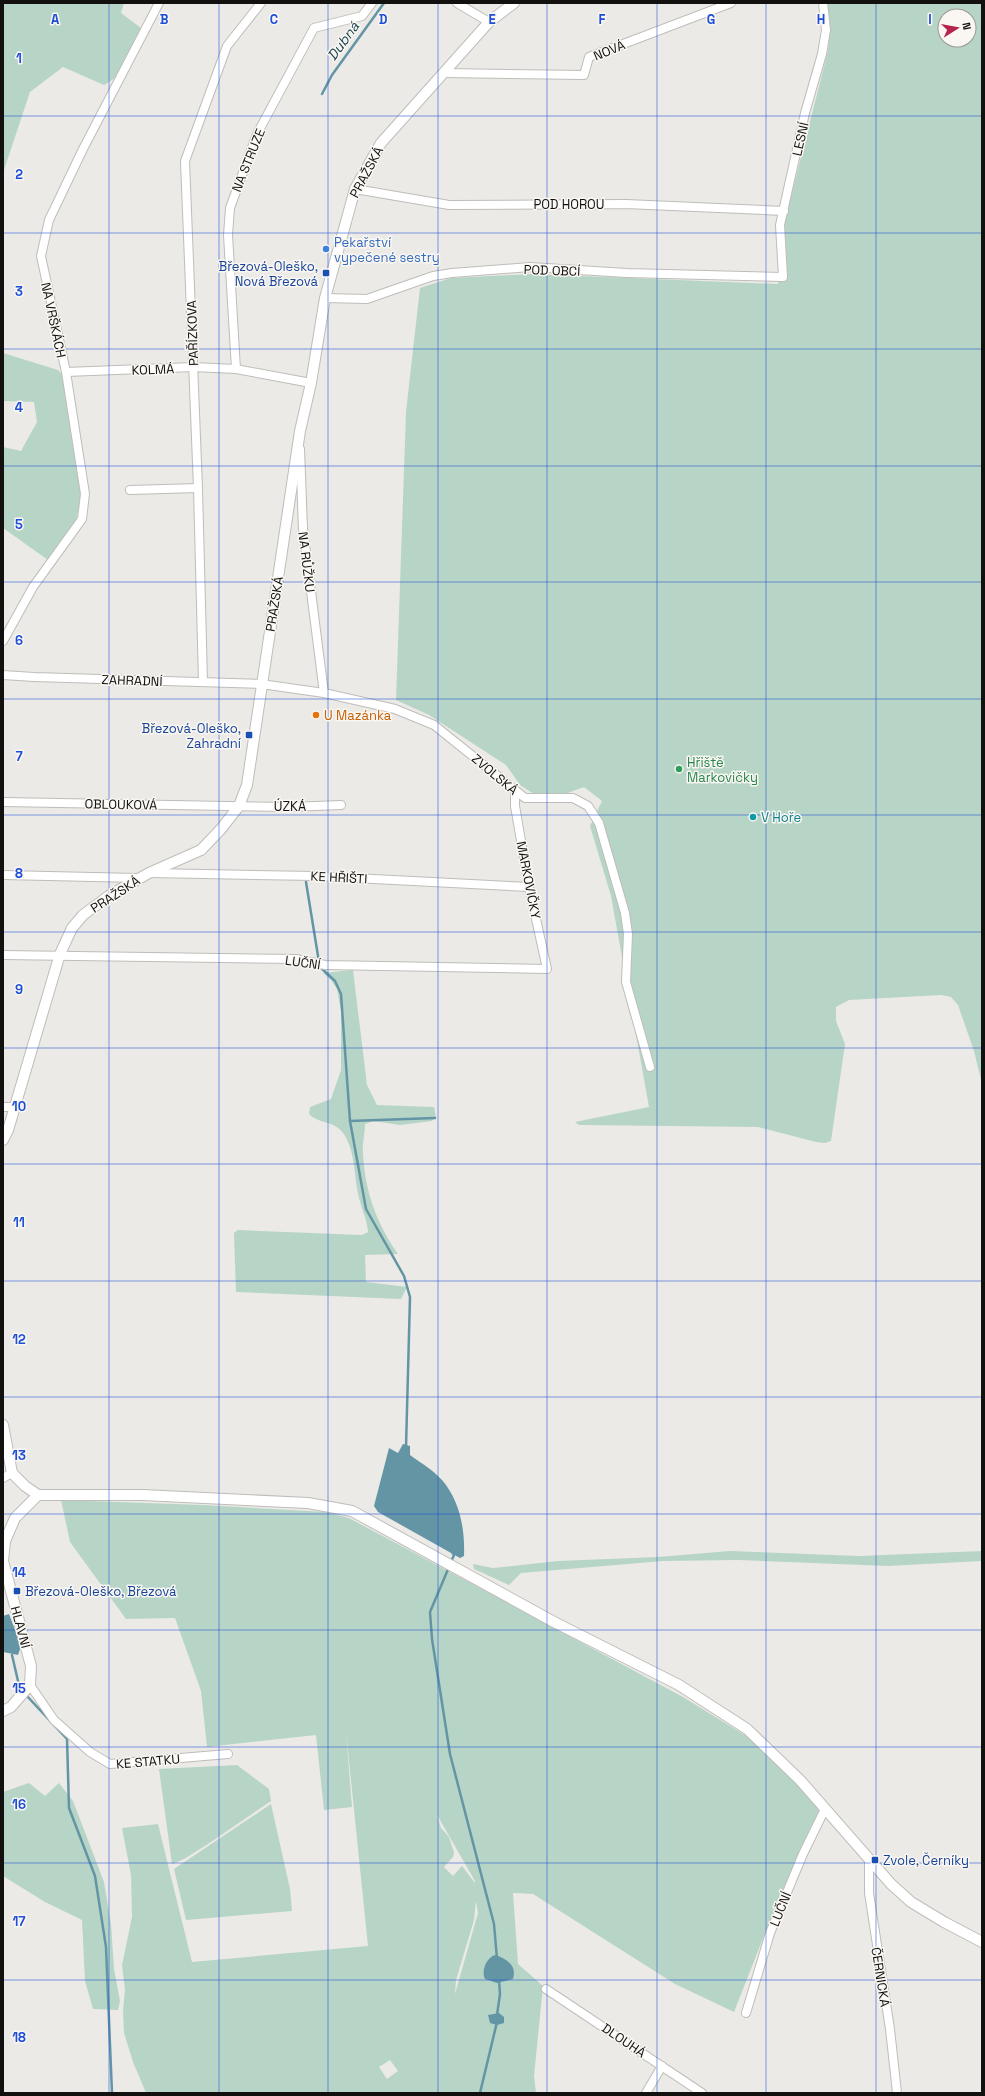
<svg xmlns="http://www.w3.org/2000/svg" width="985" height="2096" font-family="'Space Grotesk',sans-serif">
	<rect width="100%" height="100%" fill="#eceae6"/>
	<g fill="#b7d5c6" fill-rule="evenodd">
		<path d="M3,3H124L121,13L141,28L115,78L104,85L63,67L30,92L3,173Z"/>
		<path d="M826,3H982V1084L974,1051L958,1005L951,997L941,995L849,1000L836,1007V1021L845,1044L831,1141L825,1143L816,1142L758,1127L579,1125L575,1122L649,1107L611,896L590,826L602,801L584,787L562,795L534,794L520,785L506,765L429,715L396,700L406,412L420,288L451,278L531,274L778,284L784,224L828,51L830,27ZM945,16H969V40H945Z"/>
		<path d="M3,353L58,370L63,375L82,495L76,520L48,560L3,528V447L21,451L37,422L34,402L3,401Z"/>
		<path d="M353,970L367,1085L377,1105L434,1107L436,1117L432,1121L400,1125L373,1121L365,1124C365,1134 362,1144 363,1154C365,1192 377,1224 398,1254L365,1255L366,1282L407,1287L401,1299L236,1292L234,1233L238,1230L362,1235L368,1232C367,1218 360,1206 358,1193C354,1175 355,1149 343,1133C335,1121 319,1124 309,1114L310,1107L331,1099L341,1070V1011L337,989L331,980L323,973Z"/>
		<path d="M61,1500L203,1505L326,1512L349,1518L683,1697L748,1737L789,1776L821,1811L780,1895L734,2012L675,1984L533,1894L513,1893L518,1964L543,1986L534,2076L536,2093H146L133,2062L124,2033L123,2010L125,1990L122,1965L132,1917L131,1875L122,1828L158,1824L192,1962L368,1946L346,1732L352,1807L324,1810L316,1735L207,1747L201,1691L175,1618L126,1619L70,1542ZM437,1815L475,1881V1883L462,1866L453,1876L444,1867L453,1857L454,1852L449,1837L441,1828ZM476,1901L478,1913L455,1994L456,1980L474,1920ZM390,2060L398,2071L387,2079L379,2067Z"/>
		<path d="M730,1551L859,1556L982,1551V1561L888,1566L738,1560L663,1561L521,1573L509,1585L474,1569L473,1564L493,1568L558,1561L658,1557Z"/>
		<path d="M237,1765L269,1789L271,1801L208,1844L184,1859L172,1864L159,1769Z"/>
		<path d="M29,1783L45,1796L59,1783L73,1801L104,1882L111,1924L114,1969L120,2001L118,2010L93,2009L85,1981L82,1920L45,1902L3,1876V1792Z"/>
		<path d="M271,1804L290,1889L292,1911L186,1920L174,1869Z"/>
	</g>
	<g fill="#6395a5">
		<path d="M403,1444L410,1446V1455C421,1463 433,1470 442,1480C460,1501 465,1529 464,1556L460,1558L378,1512L374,1506L389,1448L398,1453Z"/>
		<path d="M9,1614L21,1646L18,1655L3,1652V1616Z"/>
		<path d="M495,1955C507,1959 517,1965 513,1979L497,1983L485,1979C481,1971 486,1958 495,1955Z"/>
		<path d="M499,2013L504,2017V2023L497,2025L490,2023L488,2015Z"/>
	</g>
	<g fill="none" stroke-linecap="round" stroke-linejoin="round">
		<g stroke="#6395a5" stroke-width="2.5">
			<path d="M322,94L332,75L384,3"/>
			<path d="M306,882L319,962"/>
			<path d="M320,967L335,981L341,994L350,1121L366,1209L404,1276L410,1297L406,1447"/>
			<path d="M350,1121L435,1118"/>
			<path d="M451,1562L454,1555L452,1552"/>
			<path d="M449,1567L430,1612L432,1639L450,1754L494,1924L497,1959"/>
			<path d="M12,1655L18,1681L22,1689"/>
			<path d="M26,1695L67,1739L69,1808L95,1876L106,1947L112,2093"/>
			<path d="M497,2015L500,1994L499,1980"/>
			<path d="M480,2093L497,2022"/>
		</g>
		<defs>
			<g id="minor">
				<path d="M457,3L489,22"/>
				<path d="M444,73L584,75L589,57L731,3"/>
				<path d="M355,189L449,205L626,204L784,211"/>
				<path d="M325,298L367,299L433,276L452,273L530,267L627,273L783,277L780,225L805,113L822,54L826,30L823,3"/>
				<path d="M236,369L228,235L230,208L257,134L314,28L362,16L372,3"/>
				<path d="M66,372L193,367L236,369L311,383"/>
				<path d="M300,449L303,529L324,693"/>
				<path d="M130,490L198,488"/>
				<path d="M3,641L33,587L82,519L85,494L66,372L41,256L49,220L83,149L159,3"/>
				<path d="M3,675L34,677L261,684L324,693L395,709L434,725L525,798H573L588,806L599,823L625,913L628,934L626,982L650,1067"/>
				<path d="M203,682L198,488L185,161L227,46L261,3"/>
				<path d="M3,802L289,807L341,805"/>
				<path d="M150,873L315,876L529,887"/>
				<path d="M3,875L139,878"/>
				<path d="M3,955L296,959L325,965L547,969L529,887L515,806V791"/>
				<path d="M3,1107H15"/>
				<path d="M3,1478L12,1473"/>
				<path d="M30,1685L54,1720L90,1752L110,1764L228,1754"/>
				<path d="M869,1861V1893L890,2029L897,2093"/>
				<path d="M546,1989L702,2093"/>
				<path d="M746,2013L770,1933L803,1854L825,1809"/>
				<path d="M646,2093L662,2066"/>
			</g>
			<g id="tertiary">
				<path d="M3,1140L8,1130L60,954L72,928L83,915L110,895L149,873L201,850L221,829L239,806L247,785L300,431L311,383L325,298L355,189L381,143L489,22L514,3"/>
				<path d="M3,1425L12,1473L25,1486L38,1495"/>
				<path d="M38,1495H143L308,1503L352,1511L554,1622L679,1685L747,1729L800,1780L891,1884L911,1902L944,1922L982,1942"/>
				<path d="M3,1711L11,1707L30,1685L31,1666L3,1561L5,1541L15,1518L38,1495"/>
			</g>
		</defs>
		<use href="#minor" stroke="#bfbdb9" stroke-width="10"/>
		<use href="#tertiary" stroke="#bfbdb9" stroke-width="12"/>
		<use href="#minor" stroke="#fff" stroke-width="8"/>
		<use href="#tertiary" stroke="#fff" stroke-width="10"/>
	</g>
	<path fill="none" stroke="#1d4ed8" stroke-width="1" stroke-opacity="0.55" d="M109,3V2093M219,3V2093M328,3V2093M438,3V2093M547,3V2093M657,3V2093M766,3V2093M876,3V2093M3,116H982M3,233H982M3,349H982M3,466H982M3,582H982M3,699H982M3,815H982M3,932H982M3,1048H982M3,1164H982M3,1281H982M3,1397H982M3,1514H982M3,1630H982M3,1747H982M3,1863H982M3,1980H982"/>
	<circle fill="#3f7fe0" stroke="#faf7f3" stroke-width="1.5" cx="326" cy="249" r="4"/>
	<g fill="#1a4fb4" stroke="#faf7f3" stroke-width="1.5">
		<rect x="322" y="269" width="8" height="8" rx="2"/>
		<rect x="245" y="731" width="8" height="8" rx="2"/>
		<rect x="13" y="1587" width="8" height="8" rx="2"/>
		<rect x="871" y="1856" width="8" height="8" rx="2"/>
	</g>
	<circle fill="#e8710a" stroke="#faf7f3" stroke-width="1.5" cx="316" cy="715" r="4"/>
	<circle fill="#2e9e5b" stroke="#faf7f3" stroke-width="1.5" cx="679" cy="769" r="4"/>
	<circle fill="#0f9aa8" stroke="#faf7f3" stroke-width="1.5" cx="753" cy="817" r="4"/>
	<g text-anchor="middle" stroke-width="3" stroke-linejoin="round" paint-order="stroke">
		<g font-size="13" fill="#121110" stroke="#faf7f3">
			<text transform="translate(609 50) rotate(-22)" y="5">NOVÁ</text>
			<text transform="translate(800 139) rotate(-77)" y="5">LESNÍ</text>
			<text transform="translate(248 160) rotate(-68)" y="5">NA STRUZE</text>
			<text transform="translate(366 172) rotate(-62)" y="5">PRAŽSKÁ</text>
			<text x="569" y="209">POD HOROU</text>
			<text transform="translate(552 270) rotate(2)" y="5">POD OBCÍ</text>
			<text transform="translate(54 320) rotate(78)" y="5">NA VRŠKÁCH</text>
			<text transform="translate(192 333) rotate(-92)" y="5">PAŘÍZKOVA</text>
			<text transform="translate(153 369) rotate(-2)" y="5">KOLMÁ</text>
			<text transform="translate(307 562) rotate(83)" y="5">NA RŮŽKU</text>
			<text transform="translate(274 604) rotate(-81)" y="5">PRAŽSKÁ</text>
			<text transform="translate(132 680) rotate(2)" y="5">ZAHRADNÍ</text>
			<text transform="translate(495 774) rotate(40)" y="5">ZVOLSKÁ</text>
			<text transform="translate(121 804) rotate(1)" y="5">OBLOUKOVÁ</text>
			<text x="290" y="811">ÚZKÁ</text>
			<text transform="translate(339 877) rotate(3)" y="5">KE HŘIŠTI</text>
			<text transform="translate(529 880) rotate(79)" y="5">MARKOVIČKY</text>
			<text transform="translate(115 894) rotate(-33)" y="5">PRAŽSKÁ</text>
			<text transform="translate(303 962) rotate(8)" y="5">LUČNÍ</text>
			<text transform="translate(21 1627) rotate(75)" y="5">HLAVNÍ</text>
			<text transform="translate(148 1761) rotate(-5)" y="5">KE STATKU</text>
			<text transform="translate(780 1909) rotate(-68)" y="5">LUČNÍ</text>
			<text transform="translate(881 1977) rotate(81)" y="5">ČERNICKÁ</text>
			<text transform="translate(624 2040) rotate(34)" y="5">DLOUHÁ</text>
		</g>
		<g font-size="13" fill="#366cbe" stroke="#faf7f3" text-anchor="start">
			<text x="334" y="247">Pekařství<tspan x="334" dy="15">vypečené sestry</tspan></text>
		</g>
		<g font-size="13" fill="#164399" stroke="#faf7f3" text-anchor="end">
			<text x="318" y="271">Březová-Oleško,<tspan x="318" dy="15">Nová Březová</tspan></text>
			<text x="241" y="733">Březová-Oleško,<tspan x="241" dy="15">Zahradní</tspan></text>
			<text x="25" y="1596" text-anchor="start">Březová-Oleško, Březová</text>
			<text x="883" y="1865" text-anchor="start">Zvole, Černíky</text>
		</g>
		<g font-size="13" fill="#c56008" stroke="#faf7f3" text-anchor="start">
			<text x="324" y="720">U Mazánka</text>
		</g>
		<g font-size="13" fill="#27864d" stroke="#faf7f3" text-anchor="start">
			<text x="687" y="767">Hřiště<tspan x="687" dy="15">Markovičky</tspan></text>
		</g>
		<g font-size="13" fill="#0d838f" stroke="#faf7f3" text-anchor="start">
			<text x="761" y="822">V Hoře</text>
		</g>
		<g font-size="14" font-style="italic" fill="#103e4a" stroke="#faf7f3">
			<text transform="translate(343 41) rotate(-54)" y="5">Dubná</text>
		</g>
	</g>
	<g font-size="13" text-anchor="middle" font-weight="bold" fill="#1d4ed8" stroke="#faf7f3" stroke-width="3" stroke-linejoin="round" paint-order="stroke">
		<text x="55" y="24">A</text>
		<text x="164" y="24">B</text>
		<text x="274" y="24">C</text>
		<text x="383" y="24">D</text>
		<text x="492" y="24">E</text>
		<text x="602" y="24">F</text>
		<text x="711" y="24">G</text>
		<text x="821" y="24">H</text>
		<text x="930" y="24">I</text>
		<text x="19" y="63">1</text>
		<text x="19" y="179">2</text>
		<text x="19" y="296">3</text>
		<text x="19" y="412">4</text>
		<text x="19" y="529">5</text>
		<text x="19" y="645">6</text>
		<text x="19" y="761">7</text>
		<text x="19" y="878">8</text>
		<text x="19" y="994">9</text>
		<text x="19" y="1111">10</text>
		<text x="19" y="1227">11</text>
		<text x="19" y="1344">12</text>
		<text x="19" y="1460">13</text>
		<text x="19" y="1577">14</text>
		<text x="19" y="1693">15</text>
		<text x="19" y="1809">16</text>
		<text x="19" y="1926">17</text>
		<text x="19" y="2042">18</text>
	</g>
	<rect width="985" height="2096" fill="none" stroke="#121110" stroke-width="8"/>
	<g transform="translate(957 28) rotate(79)"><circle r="19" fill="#faf7f3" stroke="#9d9b98"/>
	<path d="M0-3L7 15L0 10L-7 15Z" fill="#b52348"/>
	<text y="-6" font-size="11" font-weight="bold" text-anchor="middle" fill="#121110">N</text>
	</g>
</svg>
